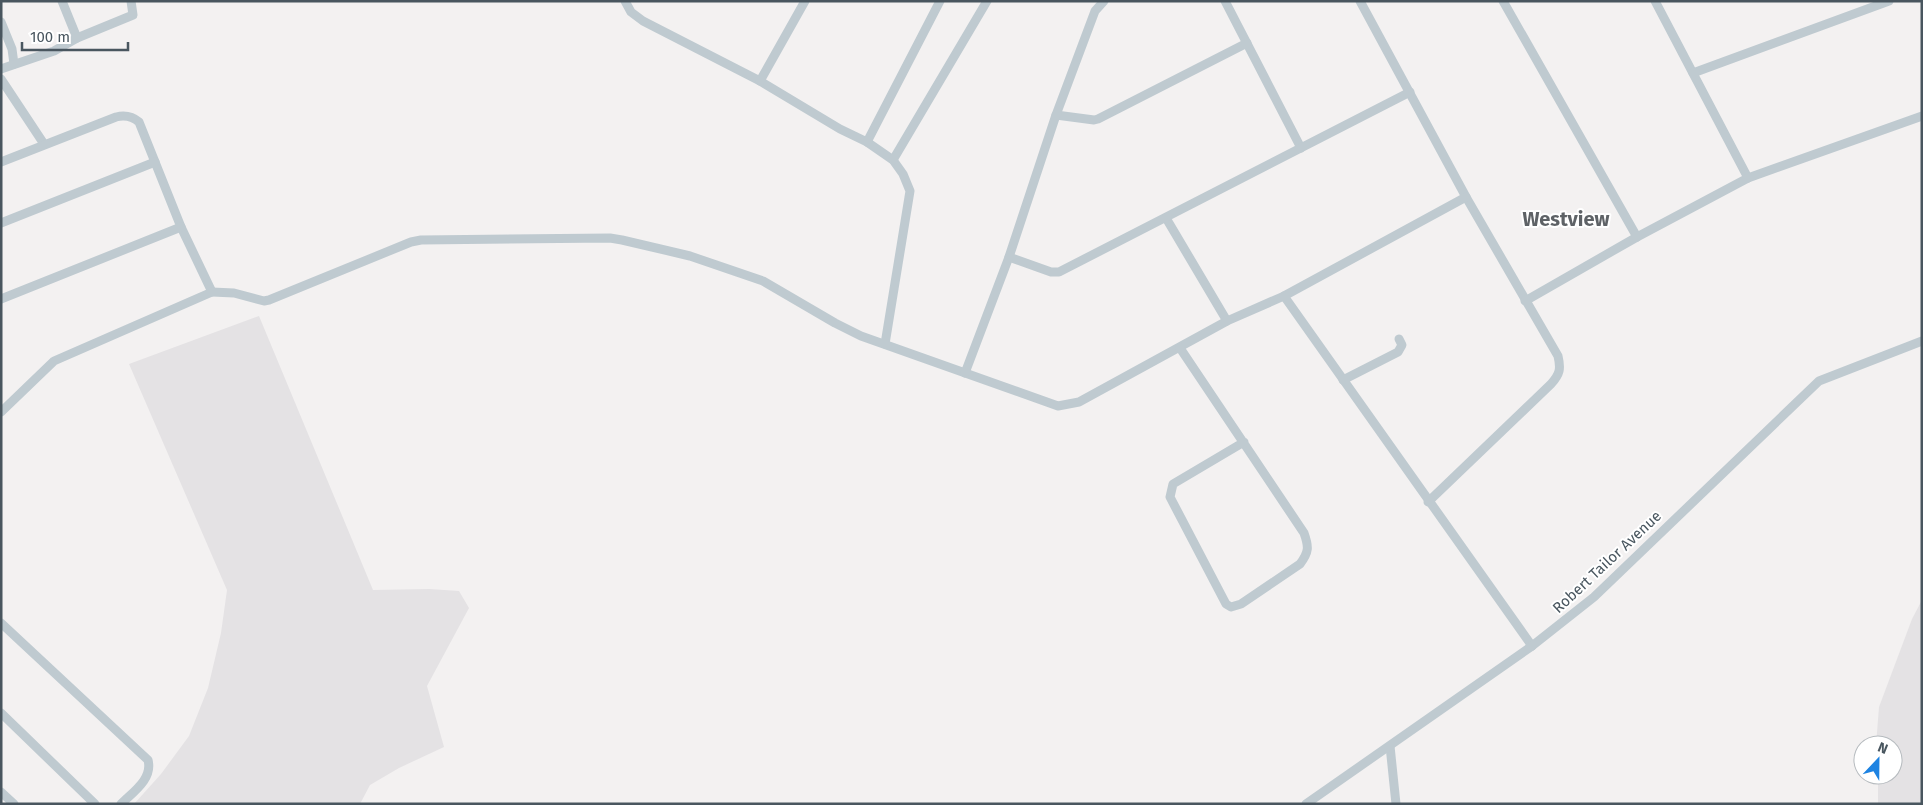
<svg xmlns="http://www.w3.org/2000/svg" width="1923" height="805" font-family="'Fira Sans',sans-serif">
	<rect width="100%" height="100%" fill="#f3f1f1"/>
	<g fill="#e4e2e4">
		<path d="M259,316L373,590L429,589L459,591L469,608L427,686L444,747L399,768L370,785L360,804H134L161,774L189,736L208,688L221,633L227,590L129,364Z"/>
		<path d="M1922,600V804H1878V775H1893V745H1876L1879,707L1912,619Z"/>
	</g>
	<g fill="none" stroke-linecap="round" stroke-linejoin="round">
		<g stroke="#bfcad0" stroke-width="9">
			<path d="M62,1L77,38"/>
			<path d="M625,1L631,12L643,21L760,81L840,129L867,142L893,160L903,174L910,191L885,344"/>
			<path d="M1225,1L1301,148"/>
			<path d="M1360,1L1466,197L1558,356C1561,369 1560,374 1551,384L1428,502"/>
			<path d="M1503,1L1637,237"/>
			<path d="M1655,1L1748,178"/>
			<path d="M1,22L12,49L14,64"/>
			<path d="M1,69L54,51L77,38L133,15L131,1"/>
			<path d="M1693,73L1889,1"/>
			<path d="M1,79L44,144"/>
			<path d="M760,81L805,1"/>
			<path d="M1056,115L1094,120L1098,119L1247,43"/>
			<path d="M867,142L940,1"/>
			<path d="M893,160L987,1"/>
			<path d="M1,162L116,117C124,115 132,116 139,122L181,227L212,292L54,361L1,412"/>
			<path d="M1166,218L1227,321"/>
			<path d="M1,223L155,162"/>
			<path d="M1009,257L1051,272H1059L1410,92"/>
			<path d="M212,292L234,293L264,301L269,300L411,242L421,240L610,238L622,240L690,256L763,281L835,323L861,336L1058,406L1079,402L1227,321L1284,296L1466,197"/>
			<path d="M1284,296L1532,646"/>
			<path d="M1,299L181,227"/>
			<path d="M1525,301L1637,237L1748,178L1922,116"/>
			<path d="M1180,348L1304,533C1309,547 1309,552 1300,564L1241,604L1231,607L1226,604L1170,497L1173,484L1244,442"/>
			<path d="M965,373L1009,257L1056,115L1095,11L1104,1"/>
			<path d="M1343,380L1398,352L1402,345L1399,339"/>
			<path d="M1,623L148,760C153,779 133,792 121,804"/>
			<path d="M1,713L95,804"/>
			<path d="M1390,746L1396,804"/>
			<path d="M1,792L14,804"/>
			<path d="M1306,804L1532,646L1594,597L1819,381L1922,341"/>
		</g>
	</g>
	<g text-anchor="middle" stroke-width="4" stroke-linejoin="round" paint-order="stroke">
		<g font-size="15" fill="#49565f" stroke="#fff">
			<text transform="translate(1607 562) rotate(-43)" y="5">Robert Tailor Avenue</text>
		</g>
		<g font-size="20" font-weight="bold" fill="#5e6266" stroke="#fff">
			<text x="1566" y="226">Westview</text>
		</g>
	</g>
	<rect width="1923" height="805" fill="none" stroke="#49565f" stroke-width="5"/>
	<g transform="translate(1878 760) rotate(22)"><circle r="24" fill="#ffffff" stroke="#b6bbbf"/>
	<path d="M0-4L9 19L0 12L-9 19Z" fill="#1d83e2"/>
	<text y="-8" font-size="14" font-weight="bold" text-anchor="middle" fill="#49565f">N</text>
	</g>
	<path d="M22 42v8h106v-8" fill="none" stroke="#49565f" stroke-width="2.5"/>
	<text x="30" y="42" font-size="15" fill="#49565f" stroke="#ffffff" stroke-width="4" paint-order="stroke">100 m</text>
</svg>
